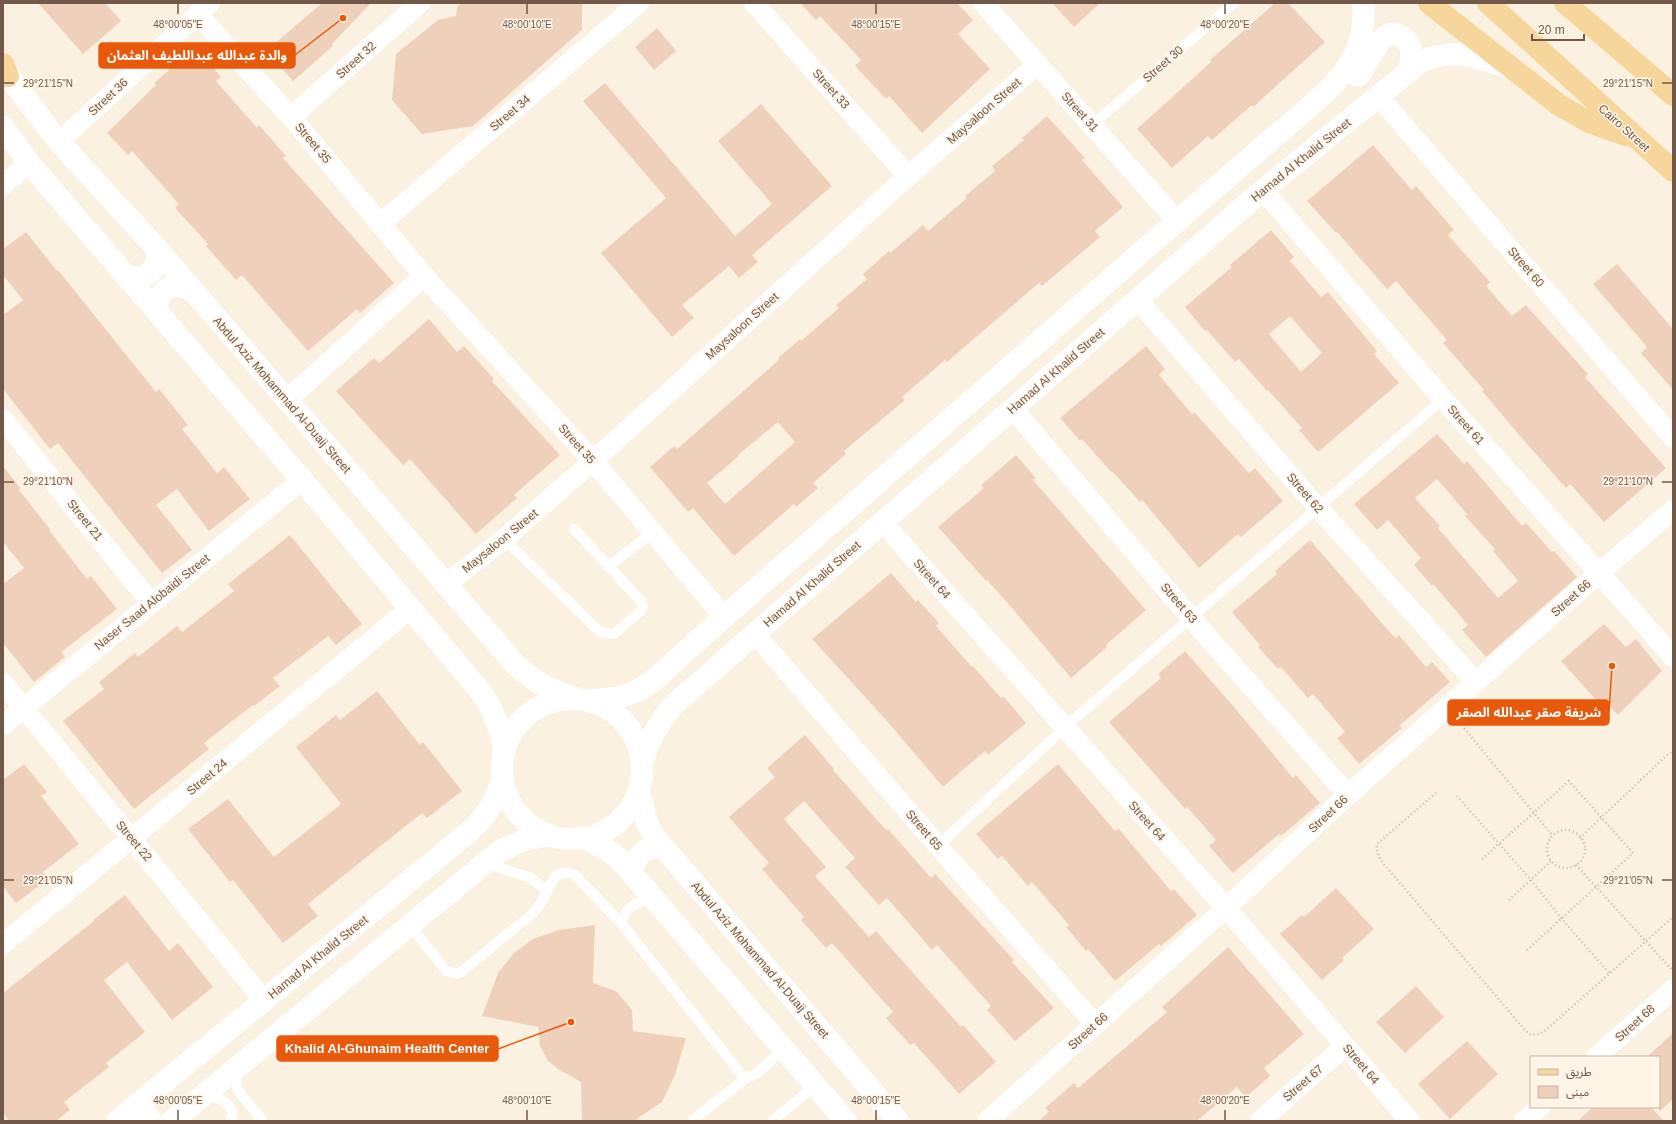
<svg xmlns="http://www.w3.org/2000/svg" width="1676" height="1124" font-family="Arial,'Noto Sans Arabic',sans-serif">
	<rect width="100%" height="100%" fill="#fbf1e1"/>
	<g fill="#efd0ba" fill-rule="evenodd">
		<path d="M38,3H105L121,21L83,54Z"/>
		<path d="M322,3H371L332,44L333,46L293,81L266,51Z"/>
		<path d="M462,3H582V30L473,126L422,134L392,100L396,54L438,20L456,16L457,7Z"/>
		<path d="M800,3H957L973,20L958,34L990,69L922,133L889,96L886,99L855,66L861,60L820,16L816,20Z"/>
		<path d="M1052,3H1100L1074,27Z"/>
		<path d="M1275,3H1288L1325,42L1253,107L1252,105L1212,140L1208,136L1172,168L1137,129L1212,61L1210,60Z"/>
		<path d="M657,28L676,51L654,70L635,47Z"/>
		<path d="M195,47L221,77L216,81L257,128L259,125L286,156L283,158L394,283L360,313L357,309L308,351L242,275L236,280L206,246L208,244L175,208L179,204L132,151L128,155L107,133L156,85L154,83Z"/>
		<path d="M605,83L735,236L772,204L718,141L761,104L832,186L752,255L758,262L739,278L729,266L682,305L694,318L672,337L601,253L666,198L583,101Z"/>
		<path d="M1047,116L1085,158L1082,160L1123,207L1095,231L1100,237L1042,286L1039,283L947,362L945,360L902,397L905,400L844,451L846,454L813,483L818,488L796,507L794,504L734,556L693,508L688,512L650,467L674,446L677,449L779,360L778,358L800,339L801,341L839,308L836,305L867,279L863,274L889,251L890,253L923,225L928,231L967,198L965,196L995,171L992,166L1024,140L1022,138ZM778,422L795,442L725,504L707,483L739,456L738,455Z"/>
		<path d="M1373,145L1412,190L1416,186L1454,230L1448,235L1490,282L1486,286L1512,316L1526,305L1588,374L1585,377L1666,468L1604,522L1570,484L1566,488L1520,436L1482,391L1484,390L1443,343L1447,340L1396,281L1387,289L1337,232L1336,233L1307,201Z"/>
		<path d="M1271,230L1294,257L1290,261L1321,297L1328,292L1377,351L1374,354L1399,383L1318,452L1299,430L1302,428L1268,390L1267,391L1239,359L1235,362L1207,330L1205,331L1185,307L1232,267L1230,265ZM1290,316L1322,353L1301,372L1269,334Z"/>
		<path d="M26,232L57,271L58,270L156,392L159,389L188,425L182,429L217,473L224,467L250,499L209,531L177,489L156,505L192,550L162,573L58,443L50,449L3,389V315L23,300L3,275V249Z"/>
		<path d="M1617,264L1673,329V390L1641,353L1647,347L1593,284Z"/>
		<path d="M429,319L457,352L464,346L494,379L492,381L560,455L514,495L517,498L476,534L410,459L403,465L336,391L374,358L379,363Z"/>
		<path d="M1146,346L1165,369L1159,375L1192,414L1194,412L1249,473L1255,468L1283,501L1241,537L1238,534L1199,568L1142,500L1140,502L1112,471L1111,472L1082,439L1080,441L1060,418Z"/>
		<path d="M1437,434L1464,464L1467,461L1522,526L1526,523L1552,552L1554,551L1577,577L1486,657L1462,630L1468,625L1433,584L1432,586L1414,565L1421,558L1388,520L1377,530L1354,504ZM1437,479L1467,514L1465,516L1495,549L1493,551L1518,581L1498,598L1438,528L1440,526L1415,498Z"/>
		<path d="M1016,455L1036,478L1033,480L1146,610L1106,645L1107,647L1071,678L1011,607L987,580L986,581L938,527L984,488L981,485Z"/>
		<path d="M3,466L20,488L19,490L50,529L49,530L87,579L91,576L117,609L61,652L65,657L34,682L3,643V584L24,568L3,542Z"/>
		<path d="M290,535L362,624L336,645L328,636L273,678L280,686L254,706L253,705L204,743L209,749L134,809L63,721L104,689L99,682L135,653L138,657L177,626L182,632L234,591L228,584Z"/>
		<path d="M1310,540L1395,638L1399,635L1426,667L1432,662L1450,682L1399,726L1402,728L1359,764L1337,738L1345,732L1313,694L1308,698L1281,667L1278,669L1258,647L1260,645L1232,612L1277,574L1275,571Z"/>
		<path d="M891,573L916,602L918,600L939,623L936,626L972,667L973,666L1001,698L1003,696L1026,723L988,755L985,751L943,787L887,721L812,639Z"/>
		<path d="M1604,624L1626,647L1636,639L1662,671L1618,715L1602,699L1598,702L1561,661Z"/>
		<path d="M1185,651L1234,707L1293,778L1296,775L1320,803L1281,836L1279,834L1233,873L1209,846L1216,840L1187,807L1185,809L1109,722L1161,678L1158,674Z"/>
		<path d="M377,691L420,745L423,742L462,791L427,818L422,813L308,904L318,916L283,943L233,880L230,882L188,829L228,799L274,857L341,804L296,747L336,715L340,720Z"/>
		<path d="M805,735L834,769L833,770L886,830L888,829L931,878L935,874L1014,960L1012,962L1054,1008L1015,1041L987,1010L991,1006L937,945L932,950L887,898L879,905L845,867L855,858L804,801L784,819L826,867L815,876L869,937L876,931L961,1027L963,1025L996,1062L959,1094L914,1043L910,1045L886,1018L893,1012L832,943L826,948L801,920L804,917L762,869L769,863L729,817L775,777L767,768Z"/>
		<path d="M24,764L47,792L41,796L79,844L43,872L48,879L16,903L3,886V780Z"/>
		<path d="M1058,764L1115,831L1118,828L1171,891L1174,889L1197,915L1161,946L1159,944L1115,981L1088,949L1086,951L1066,927L1069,925L1032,882L1028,886L1002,856L998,859L976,834Z"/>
		<path d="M1336,888L1374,929L1342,958L1344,960L1322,980L1280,934L1302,915L1304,917Z"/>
		<path d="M125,895L169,951L178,943L213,987L172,1020L127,962L104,980L145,1032L106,1063L109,1067L64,1102L70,1110L56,1121H9L3,1113V993L94,921L93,920Z"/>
		<path d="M595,925L593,983L616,991L632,1010L633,1031L686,1038L675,1075L662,1102L635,1120L631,1121H582L581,1082L558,1069L548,1061L540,1046L538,1027L482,1016L498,973L514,953L533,939L559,930Z"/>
		<path d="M1228,947L1304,1034L1264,1068L1270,1076L1246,1097L1237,1087L1197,1121H1039L1049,1112L1045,1108L1074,1083L1078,1088L1167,1012L1162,1007Z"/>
		<path d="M1416,986L1444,1017L1405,1053L1376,1022Z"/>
		<path d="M1673,1033V1099L1659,1112V1057H1647Z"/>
		<path d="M1467,1041L1498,1074L1450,1119L1418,1084Z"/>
		<path d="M1593,1107H1651L1664,1121H1578Z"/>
	</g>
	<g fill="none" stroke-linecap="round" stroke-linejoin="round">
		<g stroke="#d3b39e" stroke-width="2.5" stroke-dasharray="1 3" stroke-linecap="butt">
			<path d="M1459,722L1553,836"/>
			<path d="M1436,793L1377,844C1376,856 1382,862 1389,870L1524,1029L1531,1035L1540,1034L1547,1029L1673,917"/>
			<path d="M1457,796L1531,880L1561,918L1610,974"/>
			<circle cx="1566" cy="849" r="19"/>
			<path d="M1580,838L1666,756L1673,751"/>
			<path d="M1482,859L1569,781L1633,853L1527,950"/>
			<path d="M1576,865L1673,971"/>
			<path d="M1509,900L1551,861"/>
		</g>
		<g stroke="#fff" stroke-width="10">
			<path d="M1092,125L1234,3"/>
			<path d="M504,539L600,632L614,634L641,611L643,606L642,602L574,529"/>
			<path d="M608,567L653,532"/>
			<path d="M938,846L1064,728L1443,399"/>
			<path d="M485,863L531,878L547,891"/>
			<path d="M621,923C626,908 637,899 653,900"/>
			<path d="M410,925L446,971L456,974L460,973L532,914C536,910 539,906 542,901C550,887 555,863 576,876L621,923L745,1079"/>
			<path d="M235,1071L237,1089L263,1121"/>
			<path d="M205,1095C217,1096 230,1102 233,1114L230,1121"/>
			<path d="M692,1121L745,1079L757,1073L766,1065L775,1056L781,1045"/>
			<path d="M772,1121L816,1085"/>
		</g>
		<g stroke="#fff" stroke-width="20">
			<path d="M754,3L908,176"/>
			<path d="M983,3L1177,221"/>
			<path d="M197,14L291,117L424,276L593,461L724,617"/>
			<path d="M1379,97L1673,438"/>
			<path d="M291,117L420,3"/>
			<path d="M59,142L210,3"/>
			<path d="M3,185L29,163"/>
			<path d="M1263,190L1443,399L1599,573L1673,657"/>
			<path d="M380,224L639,3"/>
			<path d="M1137,299L1318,508L1476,682"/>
			<path d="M287,400L424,276"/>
			<path d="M1013,409L1191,618L1348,795"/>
			<path d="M3,419L151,603"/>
			<path d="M882,522L1226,908L1410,1121"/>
			<path d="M445,585L504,539L593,461L908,176L1037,65"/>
			<path d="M755,634L938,846L1095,1024"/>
			<path d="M3,683L264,1000"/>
			<path d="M3,725L302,480"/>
			<path d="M3,944L411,608"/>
			<path d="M1596,1057L1673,989"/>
			<path d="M987,1121L1226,908L1348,795L1599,573L1673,510"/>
			<path d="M1260,1121L1345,1046"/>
			<path d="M1524,1121L1540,1107"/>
		</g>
		<g stroke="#fff" stroke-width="22">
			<path d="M3,69L59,142L158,250L514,663C533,682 553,692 579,699"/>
			<path d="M1358,76C1369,64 1382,19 1405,39C1415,48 1411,61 1409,72"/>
			<path d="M3,127L29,163L302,480L481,692C494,711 501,728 504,750"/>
			<path d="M126,276C146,281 159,271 158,250"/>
			<path d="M157,311C157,289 173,280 192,291"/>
			<circle cx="572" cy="769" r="70"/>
			<path d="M590,701L620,697L639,690L654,680L724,617L1177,221L1323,95C1352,68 1366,43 1363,3"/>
			<path d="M642,763C650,739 659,719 678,701L1263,190L1419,63C1452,46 1478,58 1511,68"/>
			<path d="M639,791L648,826L658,841L898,1121"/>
			<path d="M583,838L608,850L621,861L846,1121"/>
			<path d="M632,873C637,853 642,848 663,847"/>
			<path d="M145,1098L144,1112L151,1121"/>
			<path d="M117,1121L469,832C487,815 495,803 502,780"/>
			<path d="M172,1121L500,851L524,840L549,835"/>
		</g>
		<g stroke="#f7d69c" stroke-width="22">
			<path d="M1429,3L1559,105L1589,122L1626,135"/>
			<path d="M1488,3L1673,171"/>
			<path d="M1565,3L1673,95"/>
			<path d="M3,64L8,76"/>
		</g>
	</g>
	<path fill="none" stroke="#715849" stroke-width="1.5" d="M178,4V14M527,4V14M876,4V14M1225,4V14M4,83H14M1662,83H1672M4,482H14M1662,482H1672M4,880H14M1662,880H1672M178,1110V1120M527,1110V1120M876,1110V1120M1225,1110V1120"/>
	<g text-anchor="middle" stroke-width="3" stroke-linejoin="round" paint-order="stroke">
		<g font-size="12" fill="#715849" stroke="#fef5e7">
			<text transform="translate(356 60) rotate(-42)" y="4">Street 32</text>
			<text transform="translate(1163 64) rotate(-41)" y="4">Street 30</text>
			<text transform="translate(831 89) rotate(48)" y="4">Street 33</text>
			<text transform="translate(108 97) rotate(-43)" y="4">Street 36</text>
			<text transform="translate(984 111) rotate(-41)" y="4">Maysaloon Street</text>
			<text transform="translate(1080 112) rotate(48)" y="4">Street 31</text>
			<text transform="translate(510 113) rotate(-40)" y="4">Street 34</text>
			<text transform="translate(1624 128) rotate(42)" y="4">Cairo Street</text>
			<text transform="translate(313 143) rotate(50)" y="4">Street 35</text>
			<text transform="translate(1301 160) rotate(-39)" y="4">Hamad Al Khalid Street</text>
			<text transform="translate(1526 267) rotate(49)" y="4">Street 60</text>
			<text transform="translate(742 326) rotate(-42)" y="4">Maysaloon Street</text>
			<text transform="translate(1056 371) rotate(-41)" y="4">Hamad Al Khalid Street</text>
			<text transform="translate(282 395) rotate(49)" y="4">Abdul Aziz Mohammad Al-Duaij Street</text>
			<text transform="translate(1466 425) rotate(48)" y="4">Street 61</text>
			<text transform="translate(577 444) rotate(48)" y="4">Street 35</text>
			<text transform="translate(1305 493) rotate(49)" y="4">Street 62</text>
			<text transform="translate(85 520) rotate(51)" y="4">Street 21</text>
			<text transform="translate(500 541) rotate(-39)" y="4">Maysaloon Street</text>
			<text transform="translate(932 579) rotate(48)" y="4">Street 64</text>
			<text transform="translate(812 584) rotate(-41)" y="4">Hamad Al Khalid Street</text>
			<text transform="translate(1571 598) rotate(-42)" y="4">Street 66</text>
			<text transform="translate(152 602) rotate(-39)" y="4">Naser Saad Alobaidi Street</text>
			<text transform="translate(1179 603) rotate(49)" y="4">Street 63</text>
			<text transform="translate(207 777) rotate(-40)" y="4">Street 24</text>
			<text transform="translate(1328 814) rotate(-43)" y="4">Street 66</text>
			<text transform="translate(1147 821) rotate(48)" y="4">Street 64</text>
			<text transform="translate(924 830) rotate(49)" y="4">Street 65</text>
			<text transform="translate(134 841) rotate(50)" y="4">Street 22</text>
			<text transform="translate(318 957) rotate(-39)" y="4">Hamad Al Khalid Street</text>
			<text transform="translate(760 960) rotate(49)" y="4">Abdul Aziz Mohammad Al-Duaij Street</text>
			<text transform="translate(1635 1023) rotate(-42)" y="4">Street 68</text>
			<text transform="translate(1088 1031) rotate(-42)" y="4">Street 66</text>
			<text transform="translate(1361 1064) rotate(49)" y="4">Street 64</text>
			<text transform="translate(1303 1083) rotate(-41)" y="4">Street 67</text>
		</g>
	</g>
	<g font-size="10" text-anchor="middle" fill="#715849" stroke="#fef5e7" stroke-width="3" stroke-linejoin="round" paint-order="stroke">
		<text x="178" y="28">48°00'05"E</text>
		<text x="527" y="28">48°00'10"E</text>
		<text x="876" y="28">48°00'15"E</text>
		<text x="1225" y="28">48°00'20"E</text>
		<text x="48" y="87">29°21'15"N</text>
		<text x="1628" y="87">29°21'15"N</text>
		<text x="48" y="485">29°21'10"N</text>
		<text x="1628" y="485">29°21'10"N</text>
		<text x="48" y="884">29°21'05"N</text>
		<text x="1628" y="884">29°21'05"N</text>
		<text x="178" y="1104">48°00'05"E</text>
		<text x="527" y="1104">48°00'10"E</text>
		<text x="876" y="1104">48°00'15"E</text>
		<text x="1225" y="1104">48°00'20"E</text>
	</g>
	<path fill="none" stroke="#e8590c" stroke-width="1.5" d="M343 18L295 55M1612 666L1609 712M571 1022L498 1049"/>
	<g fill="#e8590c" stroke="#fef5e7" stroke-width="1.5">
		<circle cx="343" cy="18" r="4"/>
		<circle cx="1612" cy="666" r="4"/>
		<circle cx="571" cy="1022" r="4"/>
	</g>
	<g fill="#e8590c" stroke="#e8590c" stroke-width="1.5">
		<rect x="99" y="43" width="196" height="25" rx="4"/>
		<rect x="1448" y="700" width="161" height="25" rx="4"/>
		<rect x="277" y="1036" width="221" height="25" rx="4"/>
	</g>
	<g font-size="13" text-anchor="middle" font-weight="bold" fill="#fff">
		<text x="197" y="60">والدة عبدالله عبداللطيف العثمان</text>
		<text x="1529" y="717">شريفة صقر عبدالله الصقر</text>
		<text x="387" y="1053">Khalid Al-Ghunaim Health Center</text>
	</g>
	<rect width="1676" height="1124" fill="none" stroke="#715849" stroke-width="8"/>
	<rect x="1530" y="1056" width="130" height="52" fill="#fef5e7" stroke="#c6b6a8"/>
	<rect x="1538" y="1069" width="20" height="6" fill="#f7d69c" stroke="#c6b6a8"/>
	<text x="1566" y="1076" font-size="12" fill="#715849">طريق</text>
	<rect x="1538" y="1086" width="20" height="12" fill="#efd0ba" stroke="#c6b6a8"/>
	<text x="1566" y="1096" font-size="12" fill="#715849">مبنى</text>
	<path d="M1532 34v6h52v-6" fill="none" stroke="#715849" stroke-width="2"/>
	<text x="1538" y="34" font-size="12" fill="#715849" stroke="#fef5e7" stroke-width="3" paint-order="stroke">20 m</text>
</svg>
